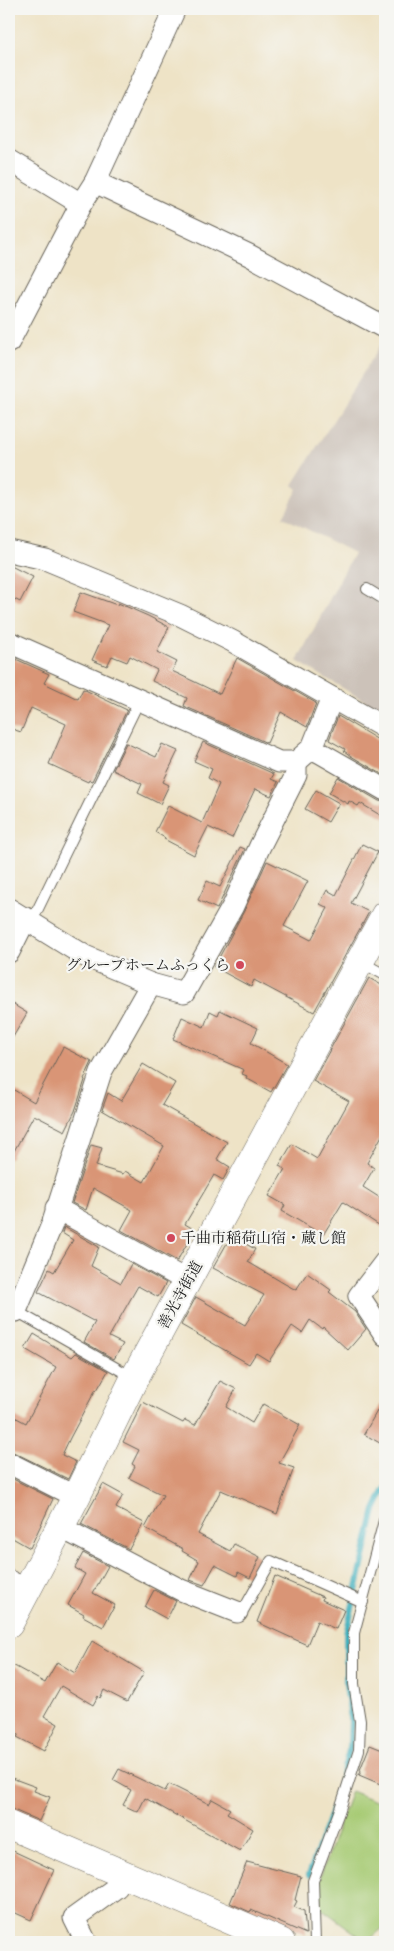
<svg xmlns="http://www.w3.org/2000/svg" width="394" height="1951" font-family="Vollkorn,'Noto Serif JP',serif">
	<rect width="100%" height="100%" fill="#f6f6f2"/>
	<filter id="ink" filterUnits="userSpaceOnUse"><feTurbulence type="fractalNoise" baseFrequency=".02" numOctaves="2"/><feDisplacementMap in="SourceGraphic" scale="10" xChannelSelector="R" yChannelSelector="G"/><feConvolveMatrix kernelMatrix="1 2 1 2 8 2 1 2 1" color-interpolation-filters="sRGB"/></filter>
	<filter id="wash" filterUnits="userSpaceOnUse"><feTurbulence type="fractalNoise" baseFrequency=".0096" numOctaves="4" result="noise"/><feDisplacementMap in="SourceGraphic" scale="20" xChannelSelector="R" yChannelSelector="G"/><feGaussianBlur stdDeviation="1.12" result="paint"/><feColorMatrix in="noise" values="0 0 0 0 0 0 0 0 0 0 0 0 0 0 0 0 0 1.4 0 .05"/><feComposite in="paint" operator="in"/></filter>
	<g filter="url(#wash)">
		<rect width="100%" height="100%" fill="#eee3c6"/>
		<path fill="#ccc2b9" d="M385,338V713L297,661L354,553L283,517L298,489L293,485Z"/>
		<path fill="#a7cb74" stroke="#627448" d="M351,1791L385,1805V1926L367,1942L321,1908L319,1880Z"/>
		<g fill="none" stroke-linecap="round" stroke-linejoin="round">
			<path stroke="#43b1be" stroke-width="6" d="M309,1875L333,1807L350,1747L351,1719L346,1685V1634L375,1510L385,1489"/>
		</g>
		<g id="blocks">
			<g fill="#d99576">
				<path d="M9,565L33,577L20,602L9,596Z"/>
				<path d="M81,592L117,605L118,603L148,616L169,627L157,652L177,662L172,671L220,694L237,658L316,703L307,727L281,712L267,743L184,706L187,698L152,681L157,670L130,656L127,662L112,656L107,666L92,660L108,625L73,612Z"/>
				<path d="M9,656L49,674L44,683L78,699L83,689L127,710L92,781L89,780L88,782L49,764L66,724L31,708L21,732L9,728Z"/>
				<path d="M338,716L385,744V776L351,756L344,751L345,749L329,740Z"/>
				<path d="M203,742L274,774L271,779L278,782L271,796L255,789L232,838L208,827L194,855L164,839L165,838L155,832L168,806L202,823L219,784L208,778L212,769L194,761Z"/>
				<path d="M126,743L156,757L162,744L178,751L163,782L169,785L160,804L138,793L142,784L113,770Z"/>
				<path d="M338,777L379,801L385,802V818L360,803L358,806L349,801L348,804L329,793Z"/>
				<path d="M316,790L339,803L328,822L305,809Z"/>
				<path d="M362,844L378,852L351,903L369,912L314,1012L254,980L251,987L214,967L244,911L267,861L308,881L284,926L311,940L328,908L320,904L327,890L336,895Z"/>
				<path d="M240,847L245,849L217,909L198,900L207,881L220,887Z"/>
				<path d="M369,978L385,987V1130L367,1163L374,1168L363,1187L385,1201V1229L343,1202L323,1235L282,1211L285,1205L269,1196L285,1169L279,1166L292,1144L317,1159L349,1101L313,1081Z"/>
				<path d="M9,1002L27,1013L9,1044Z"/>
				<path d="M220,1010L258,1028L251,1043L287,1064L271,1092L246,1078L247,1076L242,1074L244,1070L173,1039L182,1017L204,1027L210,1011L218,1015Z"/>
				<path d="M63,1047L92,1062L84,1079L85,1080L75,1111L65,1131L34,1115L9,1160V1087L34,1102Z"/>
				<path d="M143,1064L175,1083L162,1105L227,1142L217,1159L230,1167L223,1180L214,1175L185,1224L195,1230L177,1261L121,1230L132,1210L93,1188L86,1210L72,1203L91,1145L102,1148L96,1166L123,1174L125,1171L144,1182L164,1146L102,1110L108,1093L121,1101Z"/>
				<path d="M64,1227L99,1247L91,1266L121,1283L131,1264L166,1283L158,1297L138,1286L109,1337L123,1344L114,1359L84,1342L95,1322L38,1292L49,1269L54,1272L73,1240L62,1233Z"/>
				<path d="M231,1236L255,1249L248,1262L285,1284L296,1290L307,1273L331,1290L329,1292L355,1312L366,1329L348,1350L323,1327L322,1329L310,1320L302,1333L292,1326L269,1361L256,1353L249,1364L181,1325L196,1297L245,1325L264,1295L213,1268Z"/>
				<path d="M34,1334L72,1357L76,1353L108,1371L97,1390L96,1389L70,1438L62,1455L76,1462L68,1479L9,1450V1414L26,1423L56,1367L25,1349Z"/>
				<path d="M220,1381L236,1389L226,1407L252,1423L263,1404L300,1425L279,1463L294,1468L277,1514L221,1490L198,1534L230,1551L234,1544L260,1557L250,1578L238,1572L237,1576L215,1565L204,1585L190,1580L199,1561L182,1551L183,1549L145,1528L163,1495L129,1478L135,1466L132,1464L139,1450L123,1442L143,1402L183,1423L185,1420L195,1425Z"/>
				<path d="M385,1397V1446L364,1434Z"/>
				<path d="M13,1479L53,1499L30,1548L9,1536V1488Z"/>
				<path d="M103,1484L123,1495L116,1508L144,1523L129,1549L81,1524Z"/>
				<path d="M83,1553L108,1566L93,1593L115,1605L103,1627L83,1616L84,1614L68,1605L85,1574L75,1568Z"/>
				<path d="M275,1576L323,1597L322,1600L344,1610L336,1629L317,1621L307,1645L257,1622Z"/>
				<path d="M154,1590L176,1601L167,1619L145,1607Z"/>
				<path d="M92,1641L144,1672L127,1702L104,1690L100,1698L98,1696L93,1705L61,1686L44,1716L58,1724L44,1751L17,1737L19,1734L9,1729V1663L45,1683L57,1662L75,1673Z"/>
				<path d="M370,1745L385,1751V1786L359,1775L361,1772L360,1770Z"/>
				<path d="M119,1769L165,1791L169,1784L209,1804L212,1799L230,1809L227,1813L253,1829L240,1851L145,1798L138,1812L123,1805L131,1790L113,1780Z"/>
				<path d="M9,1777L36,1787L34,1791L50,1797L39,1821L9,1808Z"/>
				<path d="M9,1849L54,1870L31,1920L9,1910Z"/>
				<path d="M247,1862L301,1876L295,1900L297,1901L294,1907L304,1911L306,1934L251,1910L250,1912L230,1903Z"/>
			</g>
		</g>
	</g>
	<g filter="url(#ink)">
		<use href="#blocks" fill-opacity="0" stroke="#666258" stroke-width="1"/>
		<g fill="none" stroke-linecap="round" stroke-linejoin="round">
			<defs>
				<g id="lane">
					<path d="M367,589L385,600"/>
					<path d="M26,918L34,917L139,701"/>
					<path d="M361,962L385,975"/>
					<path d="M16,1311L134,1378"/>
					<path d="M237,1612L244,1609L271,1561L363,1602"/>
					<path d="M315,1942L313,1881L339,1812L359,1750L360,1721L354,1684V1633L385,1517"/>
				</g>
				<g id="street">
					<path d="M9,160L81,204"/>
					<path d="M95,182L249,255L385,328"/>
					<path d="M9,342L81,204L95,182L175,9"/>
					<path d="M9,551L45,559L180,615L232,641L385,728"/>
					<path d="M9,642L279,762H296L312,748L385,790"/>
					<path d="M312,748L332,698"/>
					<path d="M9,909L85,956L151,984"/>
					<path d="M9,952L26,918"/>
					<path d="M56,1208L187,1281"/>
					<path d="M385,1262L359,1296L385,1335"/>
					<path d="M9,1308L16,1311L53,1222L101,1072L151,984L184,993L233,906L260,846L296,775V762"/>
					<path d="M9,1463L76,1497"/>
					<path d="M60,1527L181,1590L237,1612"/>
					<path d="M9,1581L27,1590"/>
					<path d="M86,1942L74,1918L117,1887L123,1874"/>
				</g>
				<g id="secondary">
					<path d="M9,1624L76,1497L134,1379L385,915"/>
					<path d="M9,1825L281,1942"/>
				</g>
			</defs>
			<use href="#lane" stroke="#666258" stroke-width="12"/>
			<use href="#street" stroke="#666258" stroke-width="23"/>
			<use href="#secondary" stroke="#666258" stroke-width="29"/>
			<use href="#lane" stroke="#fff" stroke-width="10"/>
			<use href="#street" stroke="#fff" stroke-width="21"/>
			<use href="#secondary" stroke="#fff" stroke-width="28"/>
		</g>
	</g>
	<g fill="#d1495b" stroke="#f6f6f2" stroke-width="2">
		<circle cx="240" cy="965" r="5"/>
		<circle cx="171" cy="1238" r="5"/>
	</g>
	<g text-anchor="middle" stroke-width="4.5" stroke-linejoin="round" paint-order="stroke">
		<g font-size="15" fill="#1c1c1c" stroke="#f6f6f2" text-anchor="end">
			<text x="230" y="970">グループホームふっくら</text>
			<text x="181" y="1243" text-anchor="start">千曲市稲荷山宿・蔵し館</text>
		</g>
		<g font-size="15" fill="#1c1c1c" stroke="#f6f6f2">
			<text transform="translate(180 1295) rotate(-61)" y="5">善光寺街道</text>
		</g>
	</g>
	<rect width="394" height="1951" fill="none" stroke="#f6f6f2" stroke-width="30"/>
</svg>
